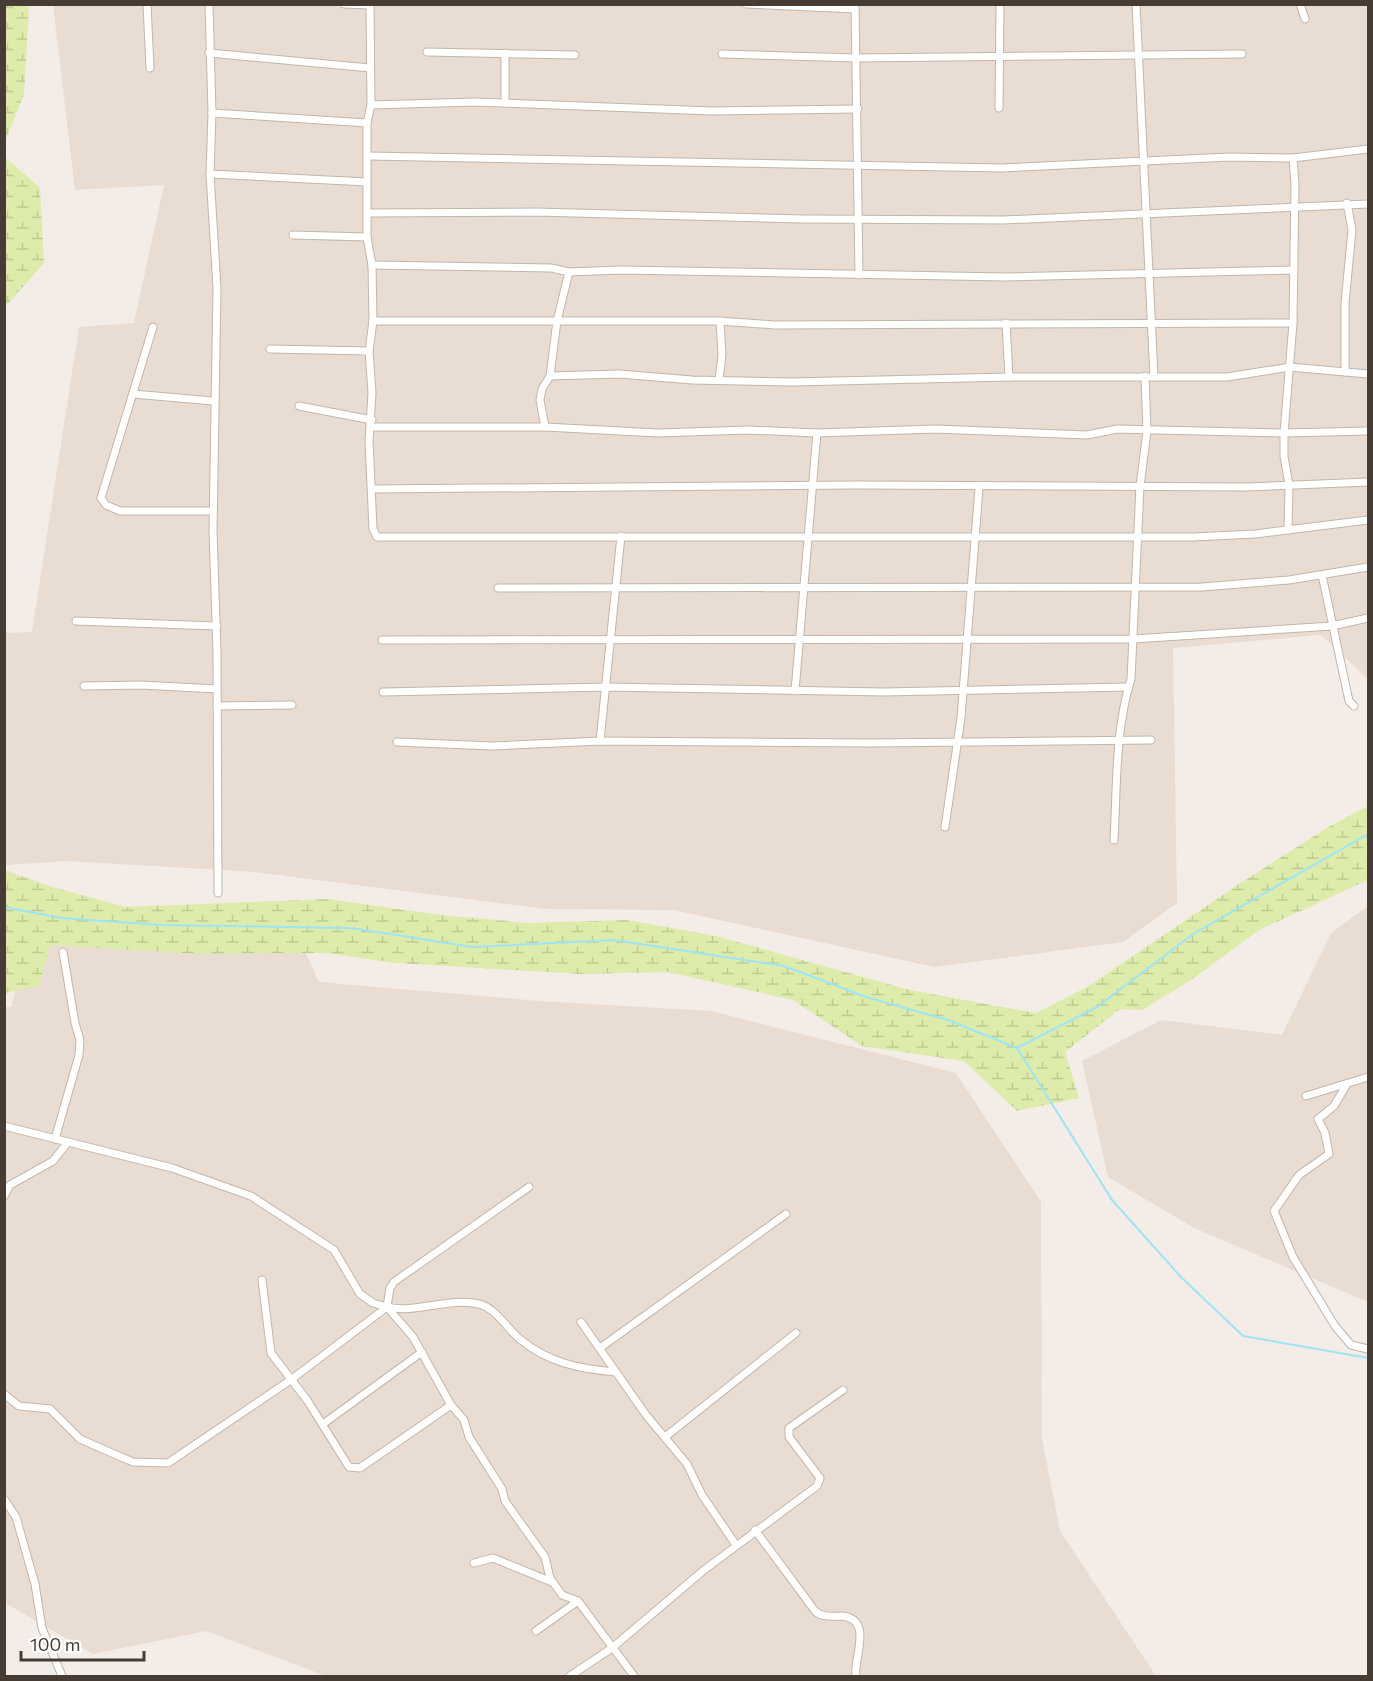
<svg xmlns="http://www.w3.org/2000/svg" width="1373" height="1681" font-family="Commissioner,sans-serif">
	<defs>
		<pattern id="wetland-marsh" width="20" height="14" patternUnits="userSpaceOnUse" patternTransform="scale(1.5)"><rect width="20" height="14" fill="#ddecab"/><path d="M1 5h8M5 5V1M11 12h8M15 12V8" fill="none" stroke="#bfcb94"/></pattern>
	</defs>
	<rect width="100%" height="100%" fill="#f4ece6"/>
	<g fill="#e9ddd3">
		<path d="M53,5H1368V679L1321,635L1173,648L1177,903L1123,942L934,967L674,910L545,909L255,872L67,861L8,865L4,863V633L32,632L79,327L134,323L164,185L75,190Z"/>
		<path d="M1368,906V1302L1194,1228L1108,1177L1082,1061L1161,1020L1282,1035L1331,933Z"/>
		<path d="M31,934L300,941L319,982L539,1001L711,1011L956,1073L1041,1202L1042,1438L1060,1531L1156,1676H326L206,1631L93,1654L5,1603L4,1007H11Z"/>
	</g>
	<g fill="url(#wetland-marsh)">
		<path d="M5,4L28,5L29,7L24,94L5,142Z"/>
		<path d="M5,157L40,188L44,263L5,307Z"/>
		<path d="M1368,806V880L1259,930L1194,978L1142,1010L1120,1009L1065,1052L1079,1098L1017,1111L964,1061L862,1046L793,1000L668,972L582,974L395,963L326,953L200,954L50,945L39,986L5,993V870L49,886L126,907L328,899L440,915L528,923L627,920L716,936L910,990L1036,1013L1087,987L1242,882L1330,826Z"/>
	</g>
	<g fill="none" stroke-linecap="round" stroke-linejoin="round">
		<g stroke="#9de5f6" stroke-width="2">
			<path d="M4,907L61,918L161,925L351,928L473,947L614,940L784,966L866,997L948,1020L1017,1048L1097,1007L1193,934L1368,834"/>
			<path d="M1017,1048L1112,1200L1181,1277L1243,1336L1368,1358"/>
		</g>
		<defs>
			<g id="minor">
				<path d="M147,4L150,68"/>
				<path d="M209,4L212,113L210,174L217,288L213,531L217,652L218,893"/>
				<path d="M344,4L370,5"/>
				<path d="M370,4L371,105L367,123V237L372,265L373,321L369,351L372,393L369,441L373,529L377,537H1193L1255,534L1368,520"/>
				<path d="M746,4L855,9"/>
				<path d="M855,4L859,275"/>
				<path d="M1136,4L1154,377"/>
				<path d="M1300,4L1305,19"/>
				<path d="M427,52L575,55"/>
				<path d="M209,53L370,68"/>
				<path d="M505,53V103"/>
				<path d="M722,54L856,58L1242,54"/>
				<path d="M371,105L475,102L713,111L858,109"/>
				<path d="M999,108L1000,4"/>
				<path d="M212,113L367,123"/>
				<path d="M369,156L1001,168L1229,157L1293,158L1368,149"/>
				<path d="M210,174L367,182"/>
				<path d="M368,213L536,212L804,219L1003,220L1368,204"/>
				<path d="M293,235L367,237"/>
				<path d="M372,265L551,268L569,272L621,270L1004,277L1294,270"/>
				<path d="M373,321H720L775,325L1293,323"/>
				<path d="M1006,323L1009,377"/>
				<path d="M153,327L101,498L106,505L120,511H213"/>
				<path d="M270,349L369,351"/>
				<path d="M1345,372V303L1352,230L1347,203"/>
				<path d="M550,376L619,374L692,380L793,382L1009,377H1227L1290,367L1368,374"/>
				<path d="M719,379L722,355L720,321"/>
				<path d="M133,394L213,401"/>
				<path d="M299,406L372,420"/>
				<path d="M372,427H545L658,433L748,430L817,433L935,429L1087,435L1117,429L1284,433L1367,431"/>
				<path d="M545,427L540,400L542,389L550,376L557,321L569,272"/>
				<path d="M373,489L855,485L1246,487L1368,482"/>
				<path d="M1288,530L1289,485L1284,456V433L1293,323L1295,183L1293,158"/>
				<path d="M1322,575L1349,701L1354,706"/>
				<path d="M498,588L1202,587L1289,580L1368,567"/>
				<path d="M76,621L217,626"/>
				<path d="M382,640L1134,639L1332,626L1368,618"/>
				<path d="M84,686L141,685L217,689"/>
				<path d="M795,691L817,433"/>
				<path d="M383,692L606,687L884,692L1127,687"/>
				<path d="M217,706L292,705"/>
				<path d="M600,741L621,536"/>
				<path d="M397,742L492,746L600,741L872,743L1151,740"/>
				<path d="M945,827L961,718L979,488"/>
				<path d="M1114,840C1117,787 1115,729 1131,679L1140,486L1147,431L1145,376"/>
				<path d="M1347,1084L1334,1106L1318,1119L1325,1133L1329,1154L1299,1175L1274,1211L1293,1257L1335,1326L1351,1345L1368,1349"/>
				<path d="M1306,1096L1368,1077"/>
				<path d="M4,1126L172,1168L251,1196L334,1250L360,1294L373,1303L387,1307L413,1337L451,1405L464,1420L469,1437L502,1489L505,1501L545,1557L550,1578L562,1595L578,1601L634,1676"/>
				<path d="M55,1139L79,1055L80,1040L75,1023L63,952"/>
				<path d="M4,1196L10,1185L53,1161L68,1142"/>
				<path d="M262,1280L271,1353L307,1400L349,1467L360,1468L451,1405"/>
				<path d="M387,1307C415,1314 449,1297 479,1304C496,1308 508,1330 521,1340C549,1363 581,1369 615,1372"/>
				<path d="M581,1322L646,1415L687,1464L702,1495L736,1545"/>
				<path d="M600,1348L786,1214"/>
				<path d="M4,1394L19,1406L50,1409L80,1439L121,1457L133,1462L168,1463L292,1379L387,1307L390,1288L394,1282L529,1187"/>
				<path d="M323,1424L422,1352"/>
				<path d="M665,1437L796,1333"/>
				<path d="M4,1499L16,1517L35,1584L42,1628L62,1676"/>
				<path d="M755,1530L815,1611C823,1618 832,1616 842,1616C874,1619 853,1659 856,1676"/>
				<path d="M474,1563L493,1558L552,1582"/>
				<path d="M536,1631L578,1601"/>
				<path d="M570,1676L612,1648L704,1570L817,1486L820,1478L789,1437V1428L843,1390"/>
			</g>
		</defs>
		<use href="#minor" stroke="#c3b5aa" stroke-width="9"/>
		<use href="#minor" stroke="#fff" stroke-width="7"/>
	</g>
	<rect width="1373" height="1681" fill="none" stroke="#473c34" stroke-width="12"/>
	<path d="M21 1651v9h123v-9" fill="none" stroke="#473c34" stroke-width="3"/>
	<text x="30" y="1651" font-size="18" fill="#473c34" stroke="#ffffff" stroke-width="4.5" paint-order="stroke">100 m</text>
</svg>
